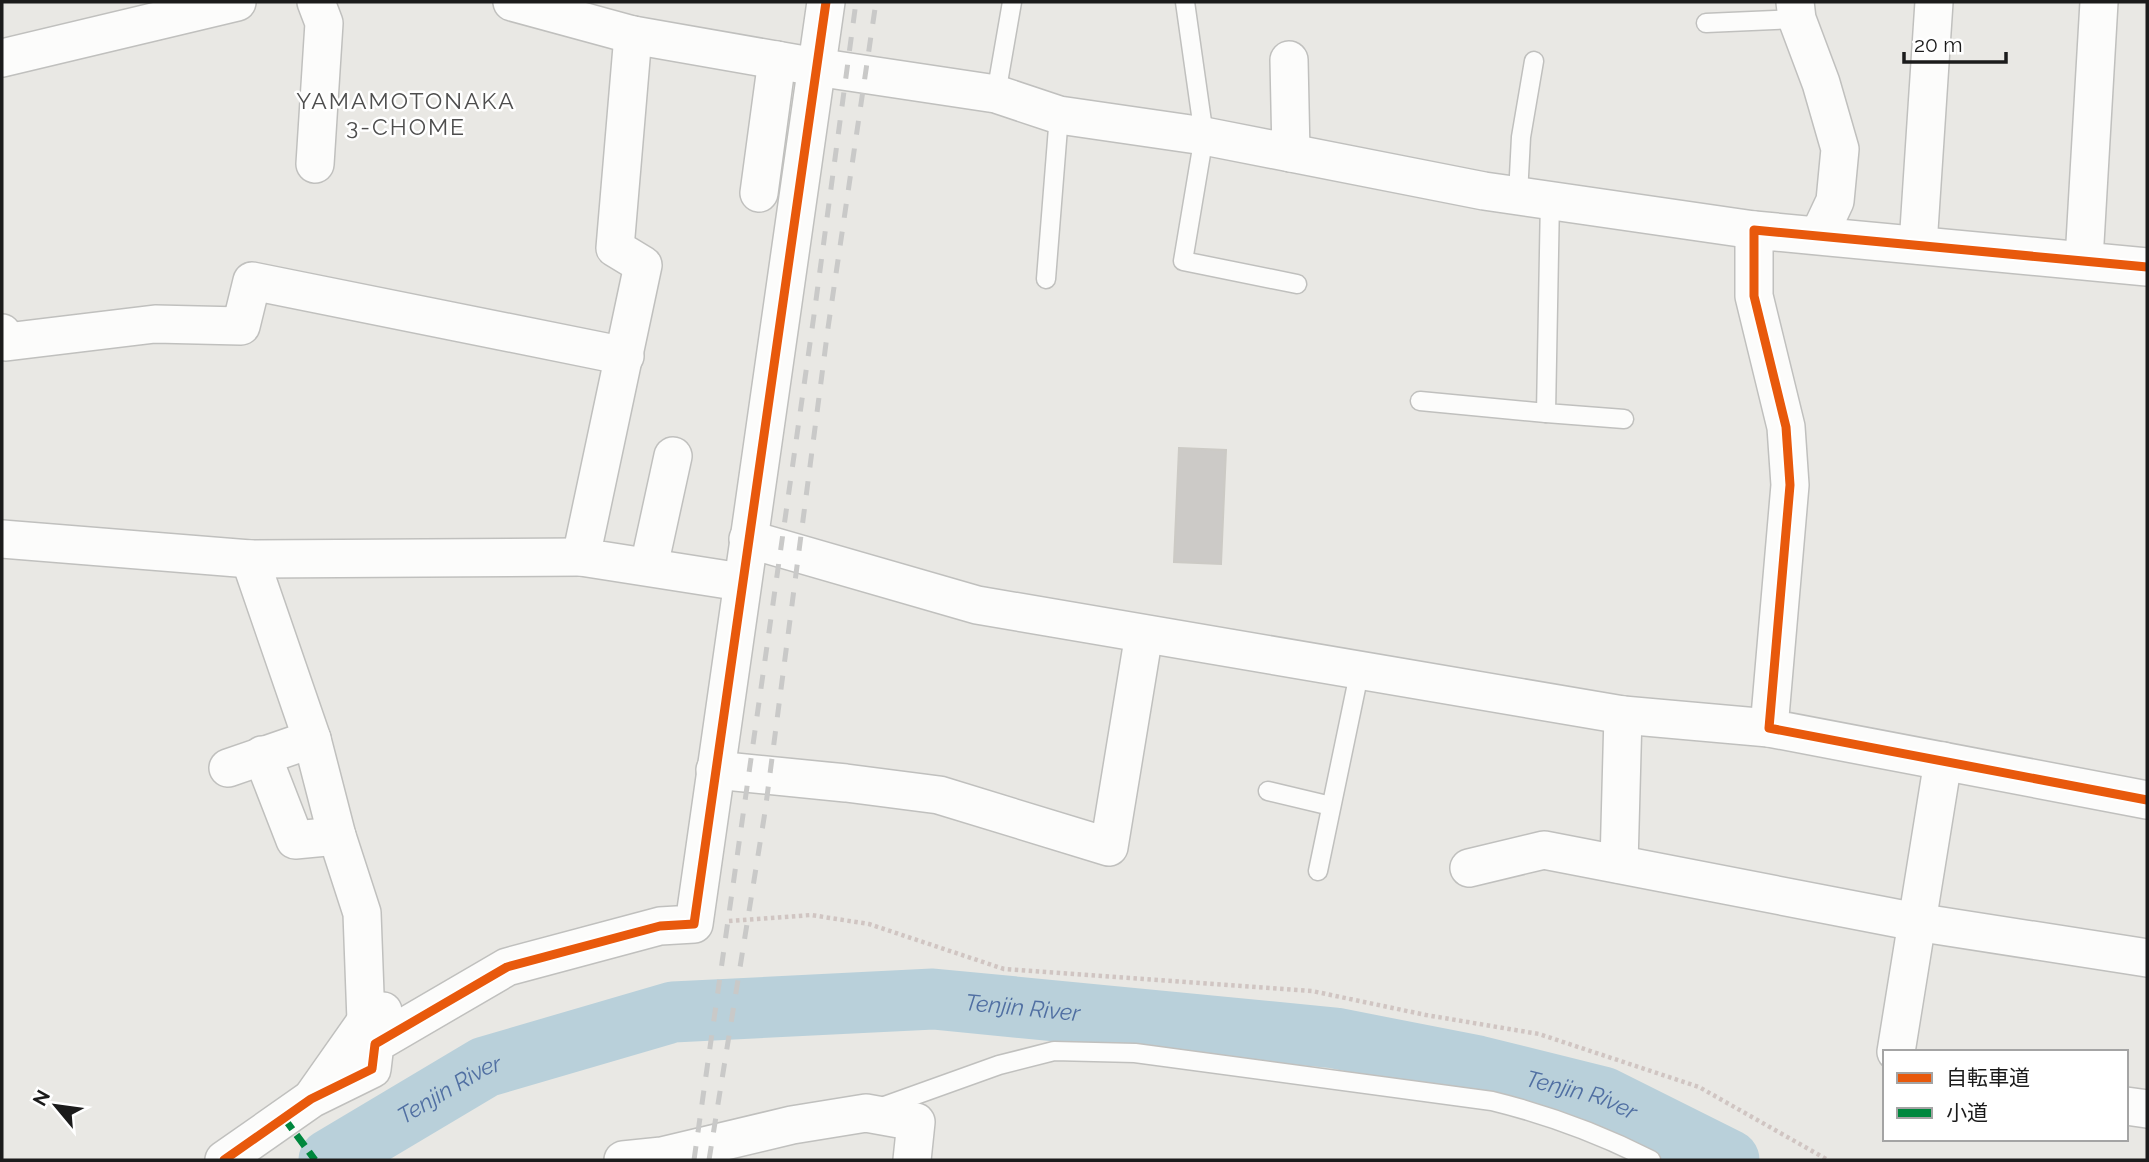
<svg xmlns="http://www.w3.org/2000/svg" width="2149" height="1162" font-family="Raleway,'Noto Sans JP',sans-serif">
	<rect width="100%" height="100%" fill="#e9e8e4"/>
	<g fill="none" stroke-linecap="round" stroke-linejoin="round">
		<path stroke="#b9d0da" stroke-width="61" id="s1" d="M329,1160L485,1067L673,1012L933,999L1335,1038L1478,1066L1603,1097L1729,1160"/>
	</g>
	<path fill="#cccac7" stroke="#cccac5" stroke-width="2" d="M1179,448L1226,450L1221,564L1174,562Z"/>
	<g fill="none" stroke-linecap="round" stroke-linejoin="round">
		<defs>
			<g id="service">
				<path d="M1185,2L1204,136L1183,261L1297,284"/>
				<path d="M1706,23L1797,19"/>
				<path d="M996,94L1012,2"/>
				<path d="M1518,195L1521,137L1534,61"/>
				<path d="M1550,199L1546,413L1624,419"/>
				<path d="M1046,279L1059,115"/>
				<path d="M1420,401L1546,413"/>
				<path d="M1268,791L1331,806"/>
				<path d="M1318,871L1360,669"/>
				<path d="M879,1108L999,1065L1054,1051L1135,1053L1492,1101C1549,1115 1598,1133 1651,1160"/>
			</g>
			<g id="minor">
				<path d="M512,2L633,35L816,67L996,94L1059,115L1204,136L1484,191L1754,230"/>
				<path d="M1795,2L1797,19L1821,83L1840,149L1835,201L1819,235"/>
				<path d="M633,35L615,248L643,265L581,557L741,582"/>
				<path d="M2,58L237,2"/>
				<path d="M1289,60L1291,153"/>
				<path d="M315,164L324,23L316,2"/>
				<path d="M759,193L777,60"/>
				<path d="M1918,245L1934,2"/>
				<path d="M2084,260L2099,2"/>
				<path d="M2147,267L1754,230V296L1786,427L1790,485L1769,728L2147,800"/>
				<path d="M2,333L6,342L155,324L241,326L252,281L625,356"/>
				<path d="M2,539L250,559L581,557"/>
				<path d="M748,539L977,605L1623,715L1769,728"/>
				<path d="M250,559L312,739L337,836L362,913L366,1021"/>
				<path d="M649,566L673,456"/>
				<path d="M262,755L295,840L337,836"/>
				<path d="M228,768L312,739"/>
				<path d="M715,770L846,783L939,795L1109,847L1144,634"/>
				<path d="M1619,864L1623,715"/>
				<path d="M1469,868L1544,850L1916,922L2147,958"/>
				<path d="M1896,1052L1943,761"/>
				<path d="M314,1095L366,1021L383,1011"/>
				<path d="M2126,1106L2147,1109"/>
				<path d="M224,1160L311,1099L372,1069L375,1044L507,967L660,926L694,924L826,2"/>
				<path d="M623,1160L662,1156L792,1125L866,1113L916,1122L912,1160"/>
			</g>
		</defs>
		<use href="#service" stroke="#c0c0be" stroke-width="21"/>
		<use href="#minor" stroke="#c0c0be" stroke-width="40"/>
		<path stroke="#d0c5c2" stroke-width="4.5" stroke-dasharray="3.5 3.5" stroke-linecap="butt" d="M729,921L811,915L869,924L1004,969L1312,991L1426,1015L1539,1034L1699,1087L1828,1160"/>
		<use href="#service" stroke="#fcfcfb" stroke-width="18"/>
		<use href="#minor" stroke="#fcfcfb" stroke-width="37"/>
		<g stroke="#c9c9c8" stroke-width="5" stroke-dasharray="14 14" stroke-linecap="butt">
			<path d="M694,1160L814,315L856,2"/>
			<path d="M709,1160L765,812L828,328L876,2"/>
		</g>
		<path stroke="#00873e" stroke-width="7" stroke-dasharray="14 7" stroke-linecap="butt" d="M284,1118L315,1160"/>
		<defs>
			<g id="cycleway">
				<path d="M2147,267L1754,230V296L1786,427L1790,485L1769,728L2147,800"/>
				<path d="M224,1160L311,1099L372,1069L375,1044L507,967L660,926L694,924L826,2"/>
			</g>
		</defs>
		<use href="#cycleway" stroke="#fff" stroke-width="13"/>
		<use href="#cycleway" stroke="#e8590c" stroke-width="9"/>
	</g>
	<g text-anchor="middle" stroke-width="5" stroke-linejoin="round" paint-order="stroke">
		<g font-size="23" letter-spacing="2" fill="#4e4e4e" stroke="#fff">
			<text x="406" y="109">YAMAMOTONAKA<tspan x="406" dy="26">3-CHOME</tspan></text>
		</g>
		<g font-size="23" font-style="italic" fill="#506fa2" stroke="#fff">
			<text dy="8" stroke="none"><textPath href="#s1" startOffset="728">Tenjin River</textPath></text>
			<text dy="8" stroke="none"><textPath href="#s1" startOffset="140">Tenjin River</textPath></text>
			<text dy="8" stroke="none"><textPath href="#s1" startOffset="1295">Tenjin River</textPath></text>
		</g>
	</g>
	<rect width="2149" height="1162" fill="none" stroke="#1b1b1b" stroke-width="7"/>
	<rect x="1883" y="1050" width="245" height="91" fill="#ffffff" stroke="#a4a4a4" stroke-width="2"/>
	<rect x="1897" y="1073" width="35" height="10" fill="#e8590c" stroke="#a4a4a4" stroke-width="2"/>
	<text x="1946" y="1085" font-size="21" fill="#1b1b1b">自転車道</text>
	<rect x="1897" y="1108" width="35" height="10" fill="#00873e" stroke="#a4a4a4" stroke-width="2"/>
	<text x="1946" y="1120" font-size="21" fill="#1b1b1b">小道</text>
	<g transform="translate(56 1106) rotate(299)" stroke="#ffffff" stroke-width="5" paint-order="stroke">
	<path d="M0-5L12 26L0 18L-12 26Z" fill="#1b1b1b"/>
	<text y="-10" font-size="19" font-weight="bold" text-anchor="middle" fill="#1b1b1b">N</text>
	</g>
	<path d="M1904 52v10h102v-10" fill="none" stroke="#1b1b1b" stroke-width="3.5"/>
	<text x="1914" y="52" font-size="21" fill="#1b1b1b" stroke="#ffffff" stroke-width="5" paint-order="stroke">20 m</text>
</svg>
